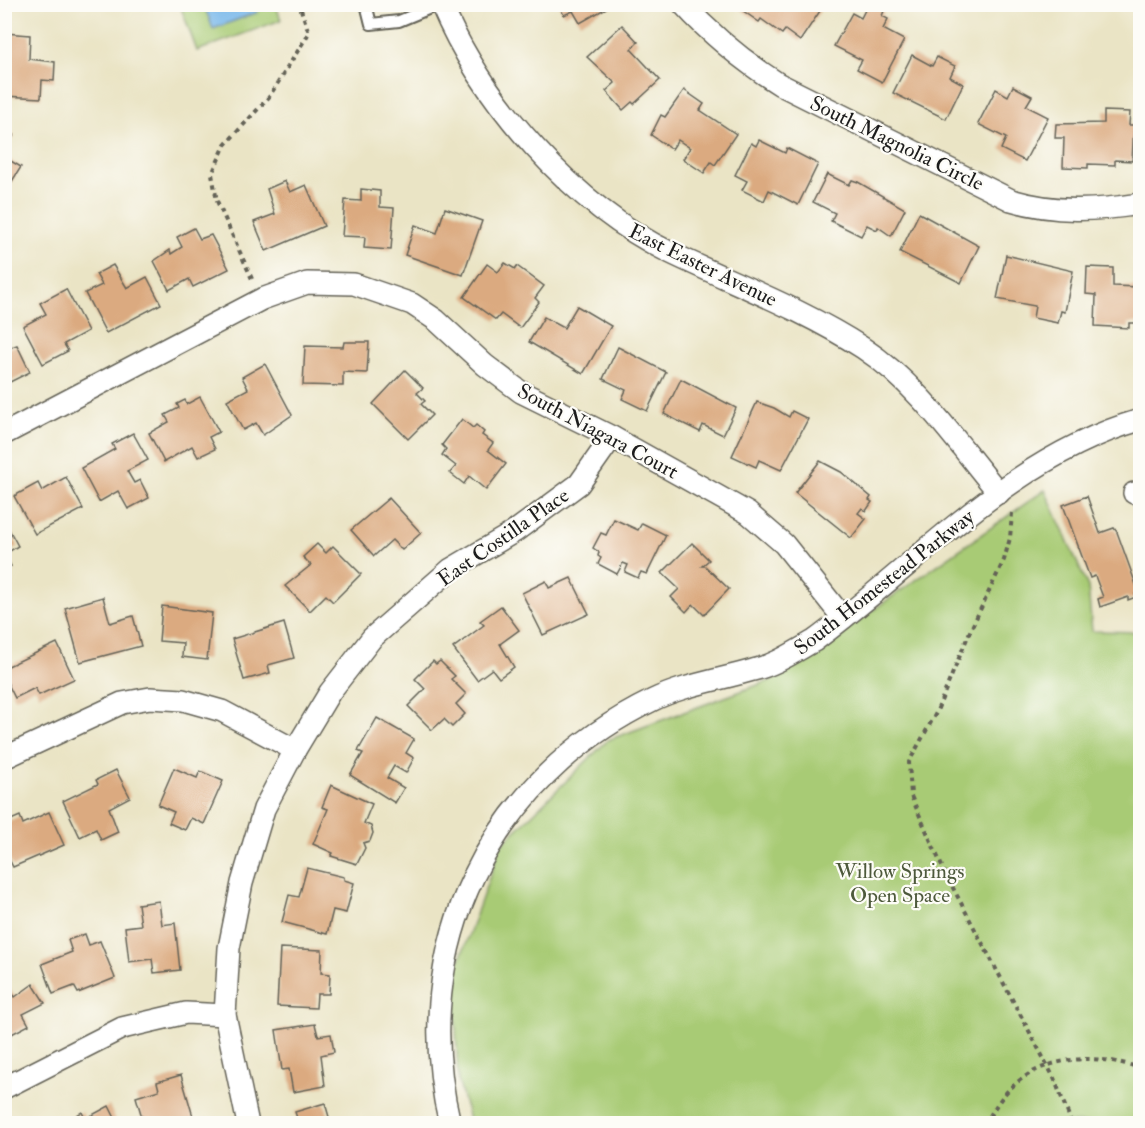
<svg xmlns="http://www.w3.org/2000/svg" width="1145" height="1128" font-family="'IM FELL Double Pica',serif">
	<rect width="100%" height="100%" fill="#fdfcf7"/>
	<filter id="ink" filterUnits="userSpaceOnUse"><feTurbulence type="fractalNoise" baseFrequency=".0167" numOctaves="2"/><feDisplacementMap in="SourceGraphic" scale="12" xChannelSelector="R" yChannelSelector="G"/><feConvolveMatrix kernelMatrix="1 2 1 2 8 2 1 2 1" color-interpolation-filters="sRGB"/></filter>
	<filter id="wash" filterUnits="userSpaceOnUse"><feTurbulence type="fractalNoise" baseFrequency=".008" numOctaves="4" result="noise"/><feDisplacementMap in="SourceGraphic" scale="24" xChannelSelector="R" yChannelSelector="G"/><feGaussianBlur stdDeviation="1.35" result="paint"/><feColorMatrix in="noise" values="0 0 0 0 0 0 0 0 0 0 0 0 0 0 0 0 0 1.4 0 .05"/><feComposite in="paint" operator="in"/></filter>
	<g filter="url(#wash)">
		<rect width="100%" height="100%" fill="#eae4c5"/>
		<g fill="#a8cb74" stroke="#627448" stroke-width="1.5">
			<path d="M180,5H276L281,20L197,51Z"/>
			<path d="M1045,490L1088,587L1092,631L1140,632V1123H470L458,1080L454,976L501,845L608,740L774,679Z"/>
		</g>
		<path fill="#75b6ea" stroke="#486983" stroke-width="1.5" d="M204,5H255L258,12L213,29Z"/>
		<g id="blocks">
			<g fill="#dbaa80">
				<path d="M558,4H609L610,6L580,23L573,11L564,15Z"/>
				<path d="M741,4H820L817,9L820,11L800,41L785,30L782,34L761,19L759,22L739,8Z"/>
				<path d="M868,4L884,11L882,16L888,19L883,29L904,40L882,82L857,69L862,60L834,46L852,13L861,18Z"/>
				<path d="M622,25L638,42L631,49L660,80L634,104L632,102L623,110L606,91L615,83L587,57Z"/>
				<path d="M4,33L30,35L29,59L55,62L54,81L42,80L41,98L4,96Z"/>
				<path d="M912,55L932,66L937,57L955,66L950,77L963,84L946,119L893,93Z"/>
				<path d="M1013,86L1032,96L1026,106L1048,117L1025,161L1001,149L1006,138L978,124L996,89L1008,96Z"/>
				<path d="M684,90L704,104L700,110L736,134L715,165L711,162L704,173L683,159L690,148L678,140L672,149L651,135L661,115L665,117Z"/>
				<path d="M1104,111L1130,112L1129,125H1134L1132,161L1115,160V165L1088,164V168L1063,167L1064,138H1055L1056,124L1104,123Z"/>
				<path d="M4,123L9,126L6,131L14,135L4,150Z"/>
				<path d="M759,140L785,153L787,148L818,164L798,205L769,190L764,201L742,190L747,181L735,175L751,143L756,146Z"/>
				<path d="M4,157L21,167L4,194Z"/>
				<path d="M827,174L849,185L852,180L858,182L905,209L891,236L878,227L877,230L867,225L861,236L831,221L835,213L813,202Z"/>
				<path d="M285,181L290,192L306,185L324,226L266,251L254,222L275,214L267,189Z"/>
				<path d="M361,189L380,191V207L394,208L391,250L364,248L365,237L342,236L345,200L361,201Z"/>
				<path d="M445,208L482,221L463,275L405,255L415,225L437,233Z"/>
				<path d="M919,213L979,246L961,283L900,252Z"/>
				<path d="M194,228L200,239L211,235L229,269L193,287L189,279L169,290L154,261L170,250L171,254L182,247L177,237Z"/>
				<path d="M1006,255L1073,271L1065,312L1061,311L1058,323L1033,318L1035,306L997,299Z"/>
				<path d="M505,263L515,269L517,266L544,286L535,298L539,302L520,328L501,314L496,320L464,297L487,264L498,272Z"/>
				<path d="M113,265L127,288L147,277L161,304L106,333L85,293L102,285L96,274Z"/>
				<path d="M1087,267L1113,268V286L1140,287V323H1129V328L1095,326L1096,295L1086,294Z"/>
				<path d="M66,289L88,331L64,344L68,351L43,364L23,326L46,314L40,303Z"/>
				<path d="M577,306L611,326L583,374L529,342L544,317L564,328Z"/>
				<path d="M4,339L9,348L17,345L30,372L4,385Z"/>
				<path d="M344,342H369L367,373L343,372V386L303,385L305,346L343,347Z"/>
				<path d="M618,347L666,372L647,411L622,399L626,390L603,379Z"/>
				<path d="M265,364L292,415L263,435L256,423L243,430L227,400L248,389L242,377Z"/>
				<path d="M405,370L423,388L417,393L425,401L421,404L432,415L408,439L373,404Z"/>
				<path d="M681,379L736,408L723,435L703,425L700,432L664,414Z"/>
				<path d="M200,397L219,432L209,437L215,449L198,457L192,446L164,462L149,433L169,422L165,415L179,408L177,404L185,400L187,404Z"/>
				<path d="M757,402L774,408L789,417L792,411L808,419L781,470L759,460L756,467L732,456Z"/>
				<path d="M462,419L473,428L476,425L484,432L482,435L493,443L488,450L506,464L486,490L469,476L464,484L450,473L456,466L442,455L446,449L442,445Z"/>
				<path d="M133,433L148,460L127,471L134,483L140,480L149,498L128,509L118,491L99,502L81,468L115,449L112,444Z"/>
				<path d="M820,461L841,472L871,497L869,500L872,502L866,511L862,508L858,513L866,519L851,538L795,493Z"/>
				<path d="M66,477L83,509L35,534L14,496L38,483L42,491Z"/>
				<path d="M1087,496L1100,533L1114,528L1117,532L1139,593L1135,594L1136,597L1128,600V597L1100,607L1098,599L1103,597L1095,576L1090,578L1063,505Z"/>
				<path d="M389,498L421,533L402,550L392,540L374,556L351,530Z"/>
				<path d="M614,519L638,530L642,523L666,535L647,574L641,572L638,578L625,572L628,565L623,563L617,574L598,564L601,558L598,556L599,552L593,548L601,533L606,535Z"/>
				<path d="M4,520L18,546L5,554L11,566L4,569Z"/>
				<path d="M692,543L709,560L702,566H705L729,589L704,615L693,604L686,612L671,597L679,589L662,573Z"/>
				<path d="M317,544L326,553L333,546L361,574L333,602L326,595L310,611L285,586L311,565L303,557Z"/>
				<path d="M571,578L589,614L543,635L522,593L546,581L549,588Z"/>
				<path d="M103,597L110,623L133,616L141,646L80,662L65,608Z"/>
				<path d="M162,606L212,613L207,660L182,657L183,643L159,641Z"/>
				<path d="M501,606L519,630L500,644L514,667L499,678L492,669L477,680L453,648L484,625L480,621Z"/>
				<path d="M284,623L294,658L268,665L270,673L244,680L232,639Z"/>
				<path d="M57,643L74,679L39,695L35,688L15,698L4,676V668Z"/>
				<path d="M433,661L436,664L440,661L455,676L451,679L466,694L456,704L465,714L452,727L444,719L432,730L408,706L425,689L415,679Z"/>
				<path d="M377,718L414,739L406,753L414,758L406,773L394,766L387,778L404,788L395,803L350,775L363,753L358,751Z"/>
				<path d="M174,768L197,778L200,771L223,781L204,824L191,818L185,830L169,823L174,812L158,805Z"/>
				<path d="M116,770L130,797L109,808L118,832L101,840L96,829L80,837L63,801L98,784L96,780Z"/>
				<path d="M331,785L372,804L364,823L371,826L373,833L370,841L363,843L365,848L357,864L331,856L333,853L313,844L328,809L322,807Z"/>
				<path d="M49,812L64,845L13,867L4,849V823L20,816L23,824Z"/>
				<path d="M307,868L344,877V880L354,883L346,913L333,910L327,934L282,922L289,895L299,897Z"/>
				<path d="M159,901L162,925L175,923L180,970L154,973L152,959L129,962L125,927L141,925L138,904Z"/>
				<path d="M85,934L89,945L100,941L115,978L78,993L74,986L53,994L42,964L72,952L68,940Z"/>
				<path d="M280,948L322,950L321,973L330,974L329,994H317L316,1008L277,1006Z"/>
				<path d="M4,982L15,997L33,984L45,1003L23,1014L29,1025L4,1038Z"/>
				<path d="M315,1024L318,1036L331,1034L334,1052L321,1055L325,1086L293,1092L289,1069L282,1070L276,1030Z"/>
				<path d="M181,1075L194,1120L184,1124H144L136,1097L159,1090L157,1082Z"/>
				<path d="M325,1103L331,1124H299L295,1112Z"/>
				<path d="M109,1106L118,1124H61L82,1112L85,1119Z"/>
			</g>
		</g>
	</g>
	<g filter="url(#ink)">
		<use href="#blocks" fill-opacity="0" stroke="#646257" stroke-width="1.5"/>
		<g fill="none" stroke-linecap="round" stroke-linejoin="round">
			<defs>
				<path id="service" d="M366,4L371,24L399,21L440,4"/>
				<g id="minor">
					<path d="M441,4C483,103 574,206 671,253C735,284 803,309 863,348C918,384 957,443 999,493"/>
					<path d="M683,4C712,36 743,61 779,84L1011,200C1056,213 1095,211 1140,204"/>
					<path d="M4,434L262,299L307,283L354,284L412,304L436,320L485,365L521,392L612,437L748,513L784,544L843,618"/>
					<path d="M1134,493L1140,492"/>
					<path d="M4,758L122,703L150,698L183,700L222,711L295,750"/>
					<path d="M4,1088L122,1028L186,1013L225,1015"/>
					<path d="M248,1124L225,1015L229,948L242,883L264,809L295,750L330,692L372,638L451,569L514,532L579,484L612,437"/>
					<path d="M450,1124C407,947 490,779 653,700C684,685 719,680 753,670C775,665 794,652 814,641C919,563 1011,457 1140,420"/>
				</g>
			</defs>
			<use href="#service" stroke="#646257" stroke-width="14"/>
			<use href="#minor" stroke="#646257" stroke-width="24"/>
			<g stroke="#646257" stroke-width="4" stroke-dasharray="4.5 4.5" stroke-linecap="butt">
				<path d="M252,279L217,201L212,174L225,145L269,97L309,33L299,4"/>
				<path d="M1012,513L1010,538L1004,560L971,629L936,713L909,762L911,796L944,871L1054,1078L1072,1124"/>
				<path d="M985,1124C993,1111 1001,1096 1013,1086C1048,1054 1098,1054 1140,1068"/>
			</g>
			<use href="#service" stroke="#fff" stroke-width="10"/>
			<use href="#minor" stroke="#fff" stroke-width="21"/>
		</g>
	</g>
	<g text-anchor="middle" stroke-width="4.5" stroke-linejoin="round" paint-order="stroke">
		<g font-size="21" fill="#1c1c1c" stroke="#fdfcf7">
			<text transform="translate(897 143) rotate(26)" y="7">South Magnolia Circle</text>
			<text transform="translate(703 265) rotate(26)" y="7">East Easter Avenue</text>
			<text transform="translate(598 431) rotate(28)" y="7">South Niagara Court</text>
			<text transform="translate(503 537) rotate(-35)" y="7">East Costilla Place</text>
			<text transform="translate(884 582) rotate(-38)" y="7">South Homestead Parkway</text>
		</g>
		<g font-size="21" fill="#4d593b" stroke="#fdfcf7">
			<text x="900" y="878">Willow Springs<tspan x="900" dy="24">Open Space</tspan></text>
		</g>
	</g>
	<rect width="1145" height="1128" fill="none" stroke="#fdfcf7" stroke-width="24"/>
</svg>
